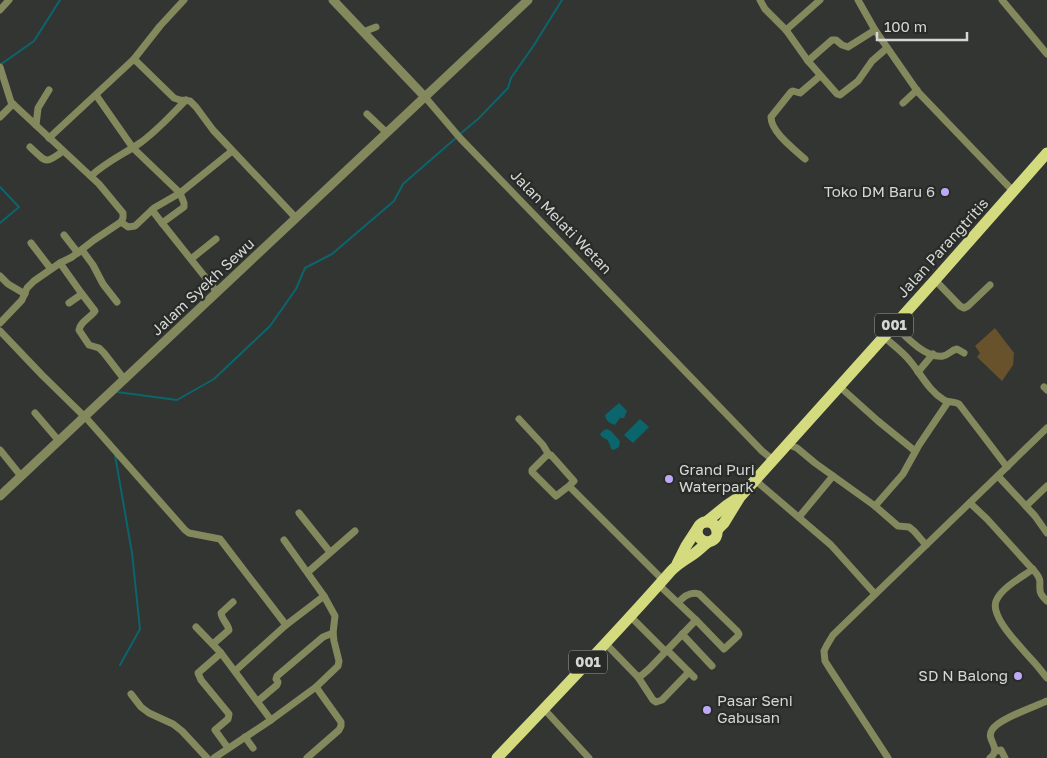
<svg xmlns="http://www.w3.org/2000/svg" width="1047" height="758" font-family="'Golos Text',sans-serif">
	<rect width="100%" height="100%" fill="#323532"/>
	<path fill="#67522c" d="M995,328L1014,353L1013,365L1002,381L977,357L980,353L975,346Z"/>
	<g fill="#0b656d">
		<path d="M619,403L627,411L624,418H620L615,425C609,423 606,421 605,415Z"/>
		<path d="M640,419L649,427L633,443L624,435Z"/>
		<path d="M607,429L611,431L620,441L619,447L614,450L611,449C610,446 610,442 606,439C603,437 602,438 600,434L604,430Z"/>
	</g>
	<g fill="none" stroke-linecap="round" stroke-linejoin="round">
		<g stroke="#0b656d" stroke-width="2">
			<path d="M0,65L34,41L60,0"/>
			<path d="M460,134L478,119L508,88L511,78L534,45L562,0"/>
			<path d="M0,187L19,207L0,223"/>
			<path d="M117,392L177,400L214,379L270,326L296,289L305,268L332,254L394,201L403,184L457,137"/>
			<path d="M115,455L132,553L140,629L120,665"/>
		</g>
		<g stroke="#84885d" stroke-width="7">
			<path d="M184,0L160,26L134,59L174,98L180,100L190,101L196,107L213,130L296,218"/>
			<path d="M760,0L765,9L786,30L820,0"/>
			<path d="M858,0L875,30L918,92L1013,191"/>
			<path d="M1002,0L1047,54"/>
			<path d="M0,10L9,0"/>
			<path d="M786,30L808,61L837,94L840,95L858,81L872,61L887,48"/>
			<path d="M363,32L376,27"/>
			<path d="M808,61L832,40H836L842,45L848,47L875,30"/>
			<path d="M0,67L11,102L99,184L123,213V218L121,222L94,240L72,257L60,263L34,281L27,288L22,300L0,323"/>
			<path d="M96,95L133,148L180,193L184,203V207L162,223L152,210"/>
			<path d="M425,97L460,138L762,451L773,460"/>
			<path d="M903,103L917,90"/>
			<path d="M367,114L387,133"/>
			<path d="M0,117L13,104"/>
			<path d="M36,125L38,108L49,90"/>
			<path d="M49,138L134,59"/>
			<path d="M30,147C46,162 45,165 63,151"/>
			<path d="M805,159C794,149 771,132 771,117L791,92L793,91L800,93L820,76"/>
			<path d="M91,176C106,162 124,154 140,143C157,131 171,115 186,100"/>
			<path d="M121,222L128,227L135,226L154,208L180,193L232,151"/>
			<path d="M162,223L217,292"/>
			<path d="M64,235L78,253"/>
			<path d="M31,243L51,269"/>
			<path d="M82,250L93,265L103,284L117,302"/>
			<path d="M191,259L216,239"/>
			<path d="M60,263L82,294L69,303"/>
			<path d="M0,276L8,284L25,294"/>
			<path d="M935,280L960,306L964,308L968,306L990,285"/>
			<path d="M82,294L95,311C90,318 80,322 79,330L89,345L99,348L104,353L124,379"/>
			<path d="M894,325C905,336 926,359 943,356C949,355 951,350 957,349L964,353"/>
			<path d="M0,331L42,375L88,420L185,530L189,533L220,539L286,625"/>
			<path d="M884,337C893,345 903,352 910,361C921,374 929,391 944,400C949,403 954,401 959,404L1007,467"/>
			<path d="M918,372L933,354"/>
			<path d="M839,386L878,421L915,451"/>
			<path d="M1044,387L1047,390"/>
			<path d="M35,413L59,441"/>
			<path d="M519,419L543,445L549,455"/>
			<path d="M787,444L797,448L815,463L875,506L898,526L909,527L914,531L926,545"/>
			<path d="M0,450L21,476"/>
			<path d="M998,476L1035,516L1047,533"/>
			<path d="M755,480L831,545L875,594"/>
			<path d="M569,486L556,496L532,472V470L547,455H551L574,481L569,486L663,580"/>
			<path d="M970,503L987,519L1036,573C1042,581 1039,582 1040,590C1040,595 1044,598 1047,601"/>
			<path d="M875,506L903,474L919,445L948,402"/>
			<path d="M1026,506L1047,486"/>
			<path d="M299,513L330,552"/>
			<path d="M799,517L833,476"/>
			<path d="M284,540L324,596"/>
			<path d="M1033,569C1022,577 1003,587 997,599C987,615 1022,648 1032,660C1037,665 1042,672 1047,678"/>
			<path d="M308,572L355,531"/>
			<path d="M659,585L696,620L724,649L738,636L739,634L737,631L699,594C690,591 683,597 678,603"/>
			<path d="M631,617L665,651"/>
			<path d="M196,627L221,653L271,720L214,758"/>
			<path d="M682,634L712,666"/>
			<path d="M213,644L229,630C228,624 222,620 221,613L233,602"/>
			<path d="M606,644L638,677L653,700L656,702L662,700L689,672"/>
			<path d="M667,650L694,677"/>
			<path d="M221,653L198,673L201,680L229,714L228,719L215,730L228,748"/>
			<path d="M235,671L286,625L324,596L335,616L333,633L334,641L339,661L338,666L316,687L271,720"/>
			<path d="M638,677L642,675L649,669L696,620"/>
			<path d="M131,694L141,707L149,713L173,724L182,731L207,758"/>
			<path d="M258,701L277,685L278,682L276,679L277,676L323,637L333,633"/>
			<path d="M544,709L589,758"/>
			<path d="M245,737L253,748"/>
			<path d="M996,751L1001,750L1005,758"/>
			<path d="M307,758L339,730L341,726V722L316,687"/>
			<path d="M888,758L830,669L825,661L824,651L827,645L833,635L1047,428"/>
			<path d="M990,758C1003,748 985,740 992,730C998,719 1034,707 1047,701"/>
		</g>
		<g stroke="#84885d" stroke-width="9">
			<path d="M333,0L425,97"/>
			<path d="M0,496L528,0"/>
		</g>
		<g stroke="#d4db7f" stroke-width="11">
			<path d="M706,522L727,505L736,499"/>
			<path d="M717,530L724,523L740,497L935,280L1047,153"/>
			<path d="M677,564L686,546L697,529"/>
			<path d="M497,758C556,696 615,635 671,571C678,563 687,559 695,553C699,550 703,546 707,543C710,541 714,541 716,537C719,531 715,523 709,522C695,520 692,540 708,542"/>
		</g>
	</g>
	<g fill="#bda9f5" stroke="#282b28" stroke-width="2">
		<circle cx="945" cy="192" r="5"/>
		<circle cx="669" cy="479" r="5"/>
		<circle cx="1018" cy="676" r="5"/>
		<circle cx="707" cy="710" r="5"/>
	</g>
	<g text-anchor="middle" stroke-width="4.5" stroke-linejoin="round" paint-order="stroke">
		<g fill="#282b28" stroke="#a1a3a1" stroke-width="1">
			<rect x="875" y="313.5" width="38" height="23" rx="4"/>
			<rect x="569" y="650.5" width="38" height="23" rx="4"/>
		</g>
		<g font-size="14" font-weight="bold" fill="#d5d7d5">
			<text x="894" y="330">001</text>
			<text x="588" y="667">001</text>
		</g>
		<g font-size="15" fill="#d5d7d5" stroke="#282b28" text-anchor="end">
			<text x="935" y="197">Toko DM Baru 6</text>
			<text x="679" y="475" text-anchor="start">Grand Puri<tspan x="679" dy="17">Waterpark</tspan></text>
			<text x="1008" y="681">SD N Balong</text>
			<text x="717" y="706" text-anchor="start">Pasar Seni<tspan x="717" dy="17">Gabusan</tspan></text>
		</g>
		<g font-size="15" fill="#d5d7d5" stroke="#282b28">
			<text transform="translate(561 222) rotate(46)" y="5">Jalan Melati Wetan</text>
			<text transform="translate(943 248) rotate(-48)" y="5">Jalan Parangtritis</text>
			<text transform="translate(203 287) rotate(-43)" y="5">Jalam Syekh Sewu</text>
		</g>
	</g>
	<path d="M877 32v8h90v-8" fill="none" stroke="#d5d7d5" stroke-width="2.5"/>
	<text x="884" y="32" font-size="15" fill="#d5d7d5" stroke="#282b28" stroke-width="4" paint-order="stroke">100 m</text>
</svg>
